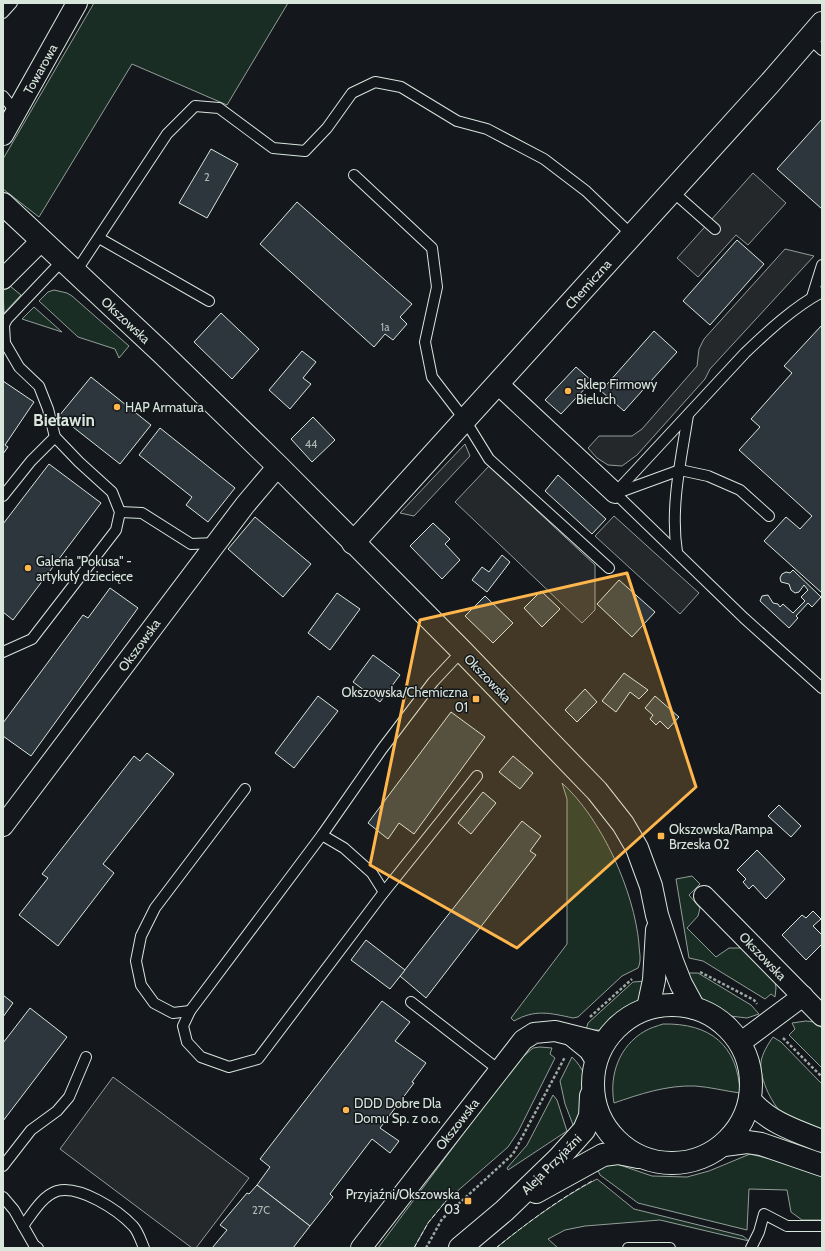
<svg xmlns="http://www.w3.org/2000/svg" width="825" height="1251" font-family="Cabin,sans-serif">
	<rect width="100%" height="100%" fill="#14181c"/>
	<g fill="#1a2d24" stroke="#939e99">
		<path d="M94,3H288L227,105L132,64L39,217L3,189V159Z"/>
		<path d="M10,286L21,295L4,313L3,290Z"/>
		<path d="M54,290L67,293L72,296L129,346L119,358L115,349L78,337L39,301L48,292Z"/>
		<path d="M34,307L62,332L22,319Z"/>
		<path d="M562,783C602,819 634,891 639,944C639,952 642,960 638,968L622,976L578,1017L573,1018C550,1013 535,1009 514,1021L511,1018L567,944V799Z"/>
		<path d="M692,876L700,884L689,895L700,908L698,916L687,928L716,957L729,948H741L756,960L775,981L776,988L775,997L771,994L765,999L703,961L689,958L676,879Z"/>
		<path d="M686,973H698L751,1005L759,1014L747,1018L730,1016L702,999L690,987Z"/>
		<path d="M646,981L639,1000L629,1009L601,1030H586L588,1023L633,982Z"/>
		<path d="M806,1021L814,1022L822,1028V1068L789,1035L795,1029L792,1023Z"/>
		<path d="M663,1024C710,1023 738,1045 740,1093C725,1091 710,1087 695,1086C667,1085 640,1094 614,1103C609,1075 619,1046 645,1031C650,1028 657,1026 663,1024Z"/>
		<path d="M773,1037L781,1042L822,1084V1134C811,1129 795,1125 786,1117C773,1107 759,1079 761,1062C762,1054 768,1044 773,1037Z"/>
		<path d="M540,1047L552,1048L550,1054L555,1058L518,1132L508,1147L446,1201L428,1223L414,1248H378L516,1063L533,1048Z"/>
		<path d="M572,1057C596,1080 585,1103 575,1130L565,1104L560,1081Z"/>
		<path d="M553,1095L557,1100L567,1131L508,1170L507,1168L527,1145Z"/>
		<path d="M750,1154L791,1164L822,1175V1220H802L791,1212L787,1190L749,1189L747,1230L638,1203L600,1175L596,1166L614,1163L652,1176L687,1177L709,1171Z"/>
		<path d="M597,1179L634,1209L743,1236L749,1241L660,1220L585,1226L565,1230L548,1239L558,1248H496C528,1222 561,1198 597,1179Z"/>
	</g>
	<g fill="#24282b" stroke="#939e99">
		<path d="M753,173L786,203L748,245L736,235L698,277L677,258Z"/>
		<path d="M785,249L814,256L710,369L705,379L637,455L622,466L608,465L597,458L588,448L599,436H632L642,429L697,366L699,349L704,339Z"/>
		<path d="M465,444L470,456L414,516L400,513Z"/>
		<path d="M489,466L595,565V610L582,623L455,502Z"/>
		<path d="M614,516L699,593L680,614L595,536Z"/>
		<path d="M113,1077L249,1178L196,1248H192L60,1149Z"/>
	</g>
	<g fill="#2c363c" stroke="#d8e6dc">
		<path d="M822,119V209L777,169Z"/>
		<path d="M211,149L238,164L207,218L179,203Z"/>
		<path d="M297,202L412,304L400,317L407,324L393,340L385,334L374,347L260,244Z"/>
		<path d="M737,240L764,264L710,325L683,301Z"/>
		<path d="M221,313L259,349L232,379L194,342Z"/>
		<path d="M822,325V593L764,541L786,517L800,529L812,516L739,450L760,427L751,419L792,373L784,366Z"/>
		<path d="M654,331L677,352L624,411L601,391Z"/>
		<path d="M302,351L316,362L303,378L311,384L290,409L269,390Z"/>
		<path d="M576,367L592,381L561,414L545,400Z"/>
		<path d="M91,377L151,425L120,464L59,416Z"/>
		<path d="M3,381L34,402L5,445L8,447L3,454Z"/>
		<path d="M313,417L335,440L312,462L291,439Z"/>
		<path d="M160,428L235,488L208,522L186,505L192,497L139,455Z"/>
		<path d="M49,464L101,503L13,620L3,612V524Z"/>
		<path d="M558,475L606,519L592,534L545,491Z"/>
		<path d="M255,517L311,564L283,597L228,549Z"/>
		<path d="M433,523L450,539L445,544L460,560L442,579L410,546Z"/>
		<path d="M502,555L510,562L487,592L472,580L482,567L489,572Z"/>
		<path d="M793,570L821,597L812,607L808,603L796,616L798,618L789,628L760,601L762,596L768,595L773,603L778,604L780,607L783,604L793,613L805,601L801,597L808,590L804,585L799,592L795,593L791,590L789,584L781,582L780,578L782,574L786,572L790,573Z"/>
		<path d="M619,580L655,612L632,637L597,604Z"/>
		<path d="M110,588L138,608L31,756L3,736V723L83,615L88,618Z"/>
		<path d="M541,591L560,609L542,627L524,608Z"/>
		<path d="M337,593L360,609L330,650L308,633Z"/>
		<path d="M485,596L513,623L493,643L465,616Z"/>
		<path d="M373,655L400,675L380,702L353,682Z"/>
		<path d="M624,673L648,690L639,699L630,692L616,712L602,701Z"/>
		<path d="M585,689L597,702L577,722L565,710Z"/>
		<path d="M318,696L338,711L294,768L275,753Z"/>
		<path d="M655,696L679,717L668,729L660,721L656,725L650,719L653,715L645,708Z"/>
		<path d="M451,712L485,737L414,834L399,823L388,839L368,823Z"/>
		<path d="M147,753L174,774L103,864L114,873L58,946L19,915L48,878L42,874L134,756L140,761Z"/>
		<path d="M513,756L533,773L520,789L499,772Z"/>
		<path d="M483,792L496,803L471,834L458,823Z"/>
		<path d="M779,805L801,826L791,837L768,816Z"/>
		<path d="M522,821L541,836L530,851L536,855L426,998L400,976Z"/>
		<path d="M757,850L785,879L766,899L753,885L749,889L743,882L746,879L737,870Z"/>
		<path d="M813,911L821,919L813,926L822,935V944L806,960L782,935L802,915L806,918Z"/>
		<path d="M366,940L405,970L390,989L351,960Z"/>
		<path d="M3,995L13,1003L3,1017Z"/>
		<path d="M382,1001L410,1022L395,1041L426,1063L412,1082L414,1083L380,1128L399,1141L390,1153L372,1139L330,1194L333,1197L310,1226L257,1185L270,1167L260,1159Z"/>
		<path d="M30,1008L67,1037L3,1121V1043Z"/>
		<path d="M257,1185L310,1226L293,1248H212L227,1230L220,1225L247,1193L249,1194Z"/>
	</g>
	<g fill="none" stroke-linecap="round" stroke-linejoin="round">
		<defs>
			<g id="lane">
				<path d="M3,13L12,3"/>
				<path d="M809,38L822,50"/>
				<path d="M3,96L16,112"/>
				<path d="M354,175L432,248L437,287L425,342L432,377L465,420L489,459L609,568"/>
				<path d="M672,191L715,229"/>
				<path d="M99,238L209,301"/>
				<path d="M75,273L167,134L195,106L219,108L273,148L305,151L327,128L352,93L375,82L401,87L457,121L487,129L544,159L586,191L632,235"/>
				<path d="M812,297L822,265"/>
				<path d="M615,493L745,353C768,331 794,307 822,292"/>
				<path d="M615,493L744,618L822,688"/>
				<path d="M617,493L680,470L708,476L740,490L769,516"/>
				<path d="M3,496L31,461L55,437"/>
				<path d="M120,512L142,513L191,544L216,543"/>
				<path d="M677,552C670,507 681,460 688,415"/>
				<path d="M462,651L433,682L382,749L322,835L190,1011L183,1026L187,1042L201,1057L229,1067L258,1059L384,892L477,776"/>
				<path d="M3,652L32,639L116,530L120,512L112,492L79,462L55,437L48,409L39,386L19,367L5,343L4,325L7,319L62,261"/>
				<path d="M322,835L344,848L372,873L384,892"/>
				<path d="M411,1002L499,1070"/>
				<path d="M190,1011L173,1013L154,1003L141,985L136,961L141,936L155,908L245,789"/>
				<path d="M3,1166L31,1130L57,1111L69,1097L86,1057"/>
				<path d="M3,1197L14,1210L34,1245L38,1248"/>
				<path d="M23,1226C32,1214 42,1196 57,1191C80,1185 118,1210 133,1226C138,1231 141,1241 144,1248"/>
				<path d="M628,1248H670"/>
				<path d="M751,1248L759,1232L764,1214L787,1226H822"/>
			</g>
			<g id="street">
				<path d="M3,135L77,3"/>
				<path d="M3,279L41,241"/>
				<path d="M498,384L615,493"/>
				<path d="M3,826L245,505L278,466"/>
				<path d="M704,896L822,1016"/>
				<path d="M573,1037L589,1050L596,1061"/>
				<path d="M740,1043L803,996"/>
				<path d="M361,1248L523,1040L534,1033L555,1031L603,1043"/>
			</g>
			<g id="secondary">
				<path d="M3,204L162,353L278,466L462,651L597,791L623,824L637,848L651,886L657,915L672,961L681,984L694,1008"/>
				<path d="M353,543L770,83L822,23"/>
				<path d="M648,1008L654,980L657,930"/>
			</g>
			<g id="highway">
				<circle cx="672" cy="1084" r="79"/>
				<path d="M750,1100C768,1122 796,1131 822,1141"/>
				<path d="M724,1145L747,1142L761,1144L822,1165"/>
				<path d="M536,1192L603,1155L618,1153L638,1157"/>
				<path d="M460,1248L504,1211L558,1159L584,1130L590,1116L591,1096"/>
			</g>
		</defs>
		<use href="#lane" stroke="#d8e6dc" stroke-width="12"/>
		<use href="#street" stroke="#d8e6dc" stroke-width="22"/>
		<use href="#secondary" stroke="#d8e6dc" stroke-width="24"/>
		<use href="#highway" stroke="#d8e6dc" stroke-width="24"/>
		<g stroke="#9da8a2" stroke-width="2.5" stroke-dasharray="3 2" stroke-linecap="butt">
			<path d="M700,972L754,1000L757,1004"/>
			<path d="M590,1017L632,979"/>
			<path d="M783,1038L822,1077"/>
			<path d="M426,1248L442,1219L513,1154L565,1057"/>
		</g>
		<use href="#lane" stroke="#14181c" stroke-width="10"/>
		<use href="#street" stroke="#14181c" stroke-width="20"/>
		<use href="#secondary" stroke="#14181c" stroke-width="22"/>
		<use href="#highway" stroke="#14181c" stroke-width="22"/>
		<g stroke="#d8e6dc" stroke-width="1" stroke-dasharray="5 2" stroke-linecap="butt">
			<path d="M414,1248L428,1223L446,1201"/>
			<path d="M496,1248C527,1223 559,1199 594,1180"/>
		</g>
	</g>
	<path fill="#ffb74d" fill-opacity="0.2" stroke="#ffb74d" stroke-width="3" stroke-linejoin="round" d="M627,573L696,787L517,948L370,865L420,620Z"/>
	<g fill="#ffb74d" stroke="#14181c" stroke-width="1.5">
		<circle cx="568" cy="391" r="4"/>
		<circle cx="117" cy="407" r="4"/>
		<circle cx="28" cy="568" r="4"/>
		<rect x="472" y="695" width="8" height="8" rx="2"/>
		<rect x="657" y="832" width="8" height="8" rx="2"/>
		<circle cx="346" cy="1110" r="4"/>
		<rect x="464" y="1197" width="8" height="8" rx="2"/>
	</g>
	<g text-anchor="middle" stroke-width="3" stroke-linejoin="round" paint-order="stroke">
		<g font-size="11" fill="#adbab4">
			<text x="207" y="181">2</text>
			<text x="385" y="331">1a</text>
			<text x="311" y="448">44</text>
			<text x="261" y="1214">27C</text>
		</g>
		<g font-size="13" fill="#d8e6dc" stroke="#14181c">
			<text transform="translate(40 69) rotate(-61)" y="5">Towarowa</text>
			<text transform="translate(588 284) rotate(-48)" y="5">Chemiczna</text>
			<text transform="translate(126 320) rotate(43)" y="5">Okszowska</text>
			<text transform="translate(139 645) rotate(-54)" y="5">Okszowska</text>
			<text transform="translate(488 678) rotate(46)" y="5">Okszowska</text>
			<text transform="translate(763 956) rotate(46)" y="5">Okszowska</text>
			<text transform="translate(457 1124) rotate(-52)" y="5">Okszowska</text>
			<text transform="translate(551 1164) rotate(-45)" y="5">Aleja Przyjaźni</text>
		</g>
		<g font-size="13" fill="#d8e6dc" stroke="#14181c" text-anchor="start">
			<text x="576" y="389">Sklep Firmowy<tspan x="576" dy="15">Bieluch</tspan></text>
			<text x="125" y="412">HAP Armatura</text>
			<text x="36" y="566">Galeria "Pokusa" -<tspan x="36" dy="15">artykuły dziecięce</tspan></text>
			<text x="468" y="697" text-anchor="end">Okszowska/Chemiczna<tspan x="468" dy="15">01</tspan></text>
			<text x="669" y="834">Okszowska/Rampa<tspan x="669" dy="15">Brzeska 02</tspan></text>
			<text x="354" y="1108">DDD Dobre Dla<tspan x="354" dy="15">Domu Sp. z o.o.</tspan></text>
			<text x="460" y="1199" text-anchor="end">Przyjaźni/Okszowska<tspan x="460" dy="15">03</tspan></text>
		</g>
		<g font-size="17" font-weight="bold" fill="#d8e6dc" stroke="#14181c">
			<text x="64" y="426">Bieławin</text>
		</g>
	</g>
	<rect width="825" height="1251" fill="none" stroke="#d8e6dc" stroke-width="8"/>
</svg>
